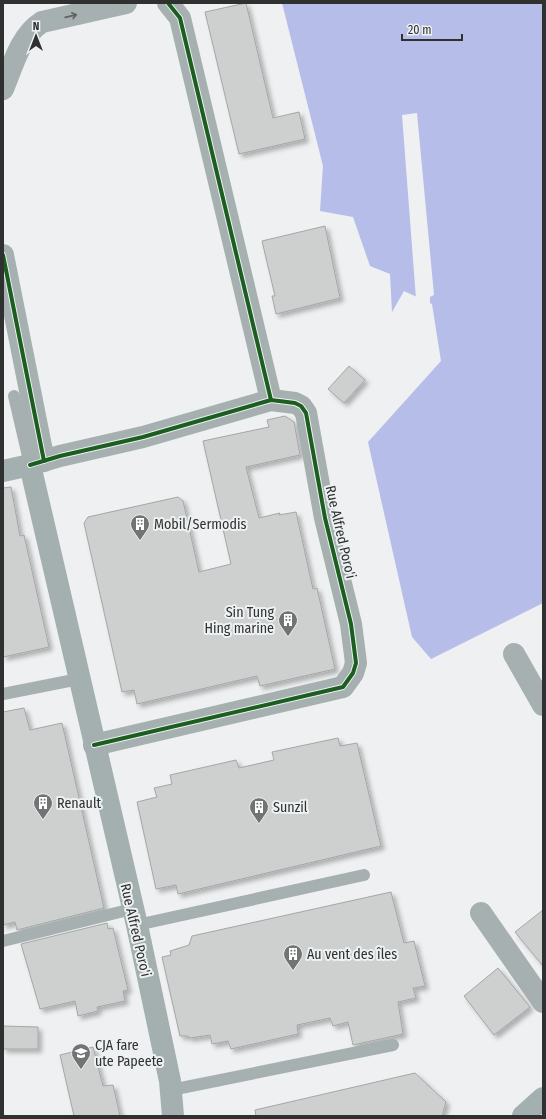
<svg xmlns="http://www.w3.org/2000/svg" width="546" height="1119" font-family="'Fira Sans Condensed',sans-serif">
	<defs>
		<filter id="shadow"><feDropShadow dx="3.5" dy="3.5" stdDeviation="2" flood-color="#0004"/></filter>
	</defs>
	<rect width="100%" height="100%" fill="#eef0f1"/>
	<path fill="#b6bde9" d="M282,3H543V603L431,659L412,637L368,442L441,361L432,304L404,291L392,312L390,274L370,266L353,217L320,211L323,166Z"/>
	<path fill="#eef0f1" d="M417,113L434,295L430,297V304L416,299L402,115Z"/>
	<g fill="#cecfcf" stroke="#a5a6a7" filter="url(#shadow)">
		<path d="M246,3L273,118L299,112L305,139L239,154L205,12Z"/>
		<path d="M325,226L340,298L276,314L272,296H275L262,241Z"/>
		<path d="M349,366L365,380L344,403L328,389Z"/>
		<path d="M285,416L294,422L300,455L246,467L259,518L280,513L279,515L296,512L313,589L317,588L335,669L260,686L257,676L137,704L134,690L122,692L84,523L88,517L178,497L183,501L199,572L231,564L203,441L269,427L267,420Z"/>
		<path d="M11,487L20,536L24,535L49,647L3,657V488Z"/>
		<path d="M24,708L30,730L62,723L104,908L17,930L15,922L3,925V712Z"/>
		<path d="M338,738L340,746L357,743L381,846L178,894L176,885L156,889L137,802L157,797L154,788L172,784L170,775L236,760L239,768L274,760L272,752Z"/>
		<path d="M391,892L404,943L414,941L425,986L413,988L416,998L398,1002L403,1034L353,1045L348,1022L333,1026L330,1018L297,1025L298,1034L231,1049L228,1041L212,1044L210,1035L190,1038L188,1036H180L162,957L171,955L170,951L189,945L192,936Z"/>
		<path d="M543,910V966L515,932Z"/>
		<path d="M107,923L108,929L113,928L128,990L123,991L125,1001L97,1007L98,1011L78,1016L75,1001L40,1009L21,944Z"/>
		<path d="M498,968L530,1007L494,1035L464,996Z"/>
		<path d="M3,1026L38,1027V1049H3Z"/>
		<path d="M93,1047L103,1086L113,1085L120,1116H74L60,1055Z"/>
		<path d="M415,1073L446,1102L442,1116H256L255,1110Z"/>
	</g>
	<g fill="none" stroke-linecap="round" stroke-linejoin="round">
		<g stroke="#a7b0b0" stroke-width="12">
			<path d="M14,396L30,465"/>
			<path d="M3,694L79,679"/>
			<path d="M137,925L364,875"/>
			<path d="M3,941L132,909"/>
			<path d="M171,1090L393,1045"/>
		</g>
		<g stroke="#a7b0b0" stroke-width="22">
			<path d="M168,3L180,18L271,400"/>
			<path d="M3,89C13,65 20,36 42,22L126,3"/>
			<path d="M3,255L44,461"/>
			<path d="M30,465L60,456L143,437L271,400L295,403L301,406L306,413L325,518L351,624L356,663L353,673L343,687L94,745"/>
			<path d="M514,654L543,705"/>
			<path d="M481,913L543,1002"/>
		</g>
		<g stroke="#a4afaf" stroke-width="22">
			<path d="M3,471L30,465L137,925L170,1081L173,1116"/>
			<path d="M523,1116L543,1098"/>
		</g>
		<defs>
			<g id="cycleway">
				<path d="M168,3L180,18L271,400"/>
				<path d="M3,255L44,461"/>
				<path d="M30,465L60,456L143,437L271,400L295,403L301,406L306,413L325,518L351,624L356,663L353,673L343,687L94,745"/>
			</g>
		</defs>
		<use href="#cycleway" stroke="#edf1f2" stroke-width="6"/>
		<use href="#cycleway" stroke="#1b5e20" stroke-width="4"/>
	</g>
	<defs><path id="oneway-shaft" d="M-6 0H5M1.5-3L5.5 0L1.5 3" fill="none" stroke-width="1.6" stroke-linecap="round" stroke-linejoin="round"/></defs>
	<use stroke="#5f6363" href="#oneway-shaft" transform="translate(71 16) rotate(-13)"/>
	<defs>
		<symbol id="building-pin" viewBox="-11 -11 22 30"><path d="M0 17L-7.5 6A9.5 9.5 0 1 1 7.5 6Z" fill="#727374" stroke="#edf1f2"/><path d="M-4-6H4V6H1V3H-1V6H-4ZM-2.5-4.3h1.7v1.8h-1.7ZM.8-4.3h1.7v1.8H.8ZM-2.5-1h1.7V.8h-1.7ZM.8-1h1.7V.8H.8Z" fill="#fff"/></symbol>
		<symbol id="school-pin" viewBox="-11 -11 22 30"><path d="M0 17L-7.5 6A9.5 9.5 0 1 1 7.5 6Z" fill="#727374" stroke="#edf1f2"/><path d="M0-5L7-2L0 1L-7-2ZM-4 1L0 2.5L4 1V4Q0 6-4 4Z" fill="#fff"/></symbol>
	</defs>
	<g fill-rule="evenodd">
		<use href="#building-pin" x="129" y="513" width="22" height="30"/>
		<use href="#building-pin" x="277" y="609" width="22" height="30"/>
		<use href="#building-pin" x="32" y="792" width="22" height="30"/>
		<use href="#building-pin" x="248" y="796" width="22" height="30"/>
		<use href="#building-pin" x="282" y="943" width="22" height="30"/>
		<use href="#school-pin" x="70" y="1042" width="22" height="30"/>
	</g>
	<g text-anchor="middle" stroke-width="4" stroke-linejoin="round" paint-order="stroke">
		<g font-size="14" fill="#2f3030" stroke="#edf1f2" text-anchor="start">
			<text x="154" y="529">Mobil/Sermodis</text>
			<text x="274" y="617" text-anchor="end">Sin Tung<tspan x="274" dy="16">Hing marine</tspan></text>
			<text x="57" y="808">Renault</text>
			<text x="273" y="812">Sunzil</text>
			<text x="307" y="959">Au vent des îles</text>
			<text x="95" y="1050">CJA fare<tspan x="95" dy="16">ute Papeete</tspan></text>
		</g>
		<g font-size="14" fill="#2f3030" stroke="#edf1f2">
			<text transform="translate(341 532) rotate(77)" y="5">Rue Alfred Poro'i</text>
			<text transform="translate(136 930) rotate(77)" y="5">Rue Alfred Poro'i</text>
		</g>
	</g>
	<rect width="546" height="1119" fill="none" stroke="#2f3030" stroke-width="8"/>
	<g transform="translate(36 36)" stroke="#edf1f2" stroke-width="3" paint-order="stroke">
	<path d="M0-3L7 15L0 10L-7 15Z" fill="#2f3030"/>
	<text y="-6" font-size="11" font-weight="bold" text-anchor="middle" fill="#2f3030">N</text>
	</g>
	<path d="M402 34v6h60v-6" fill="none" stroke="#2f3030" stroke-width="2"/>
	<text x="408" y="34" font-size="12" fill="#2f3030" stroke="#edf1f2" stroke-width="3" paint-order="stroke">20 m</text>
</svg>
